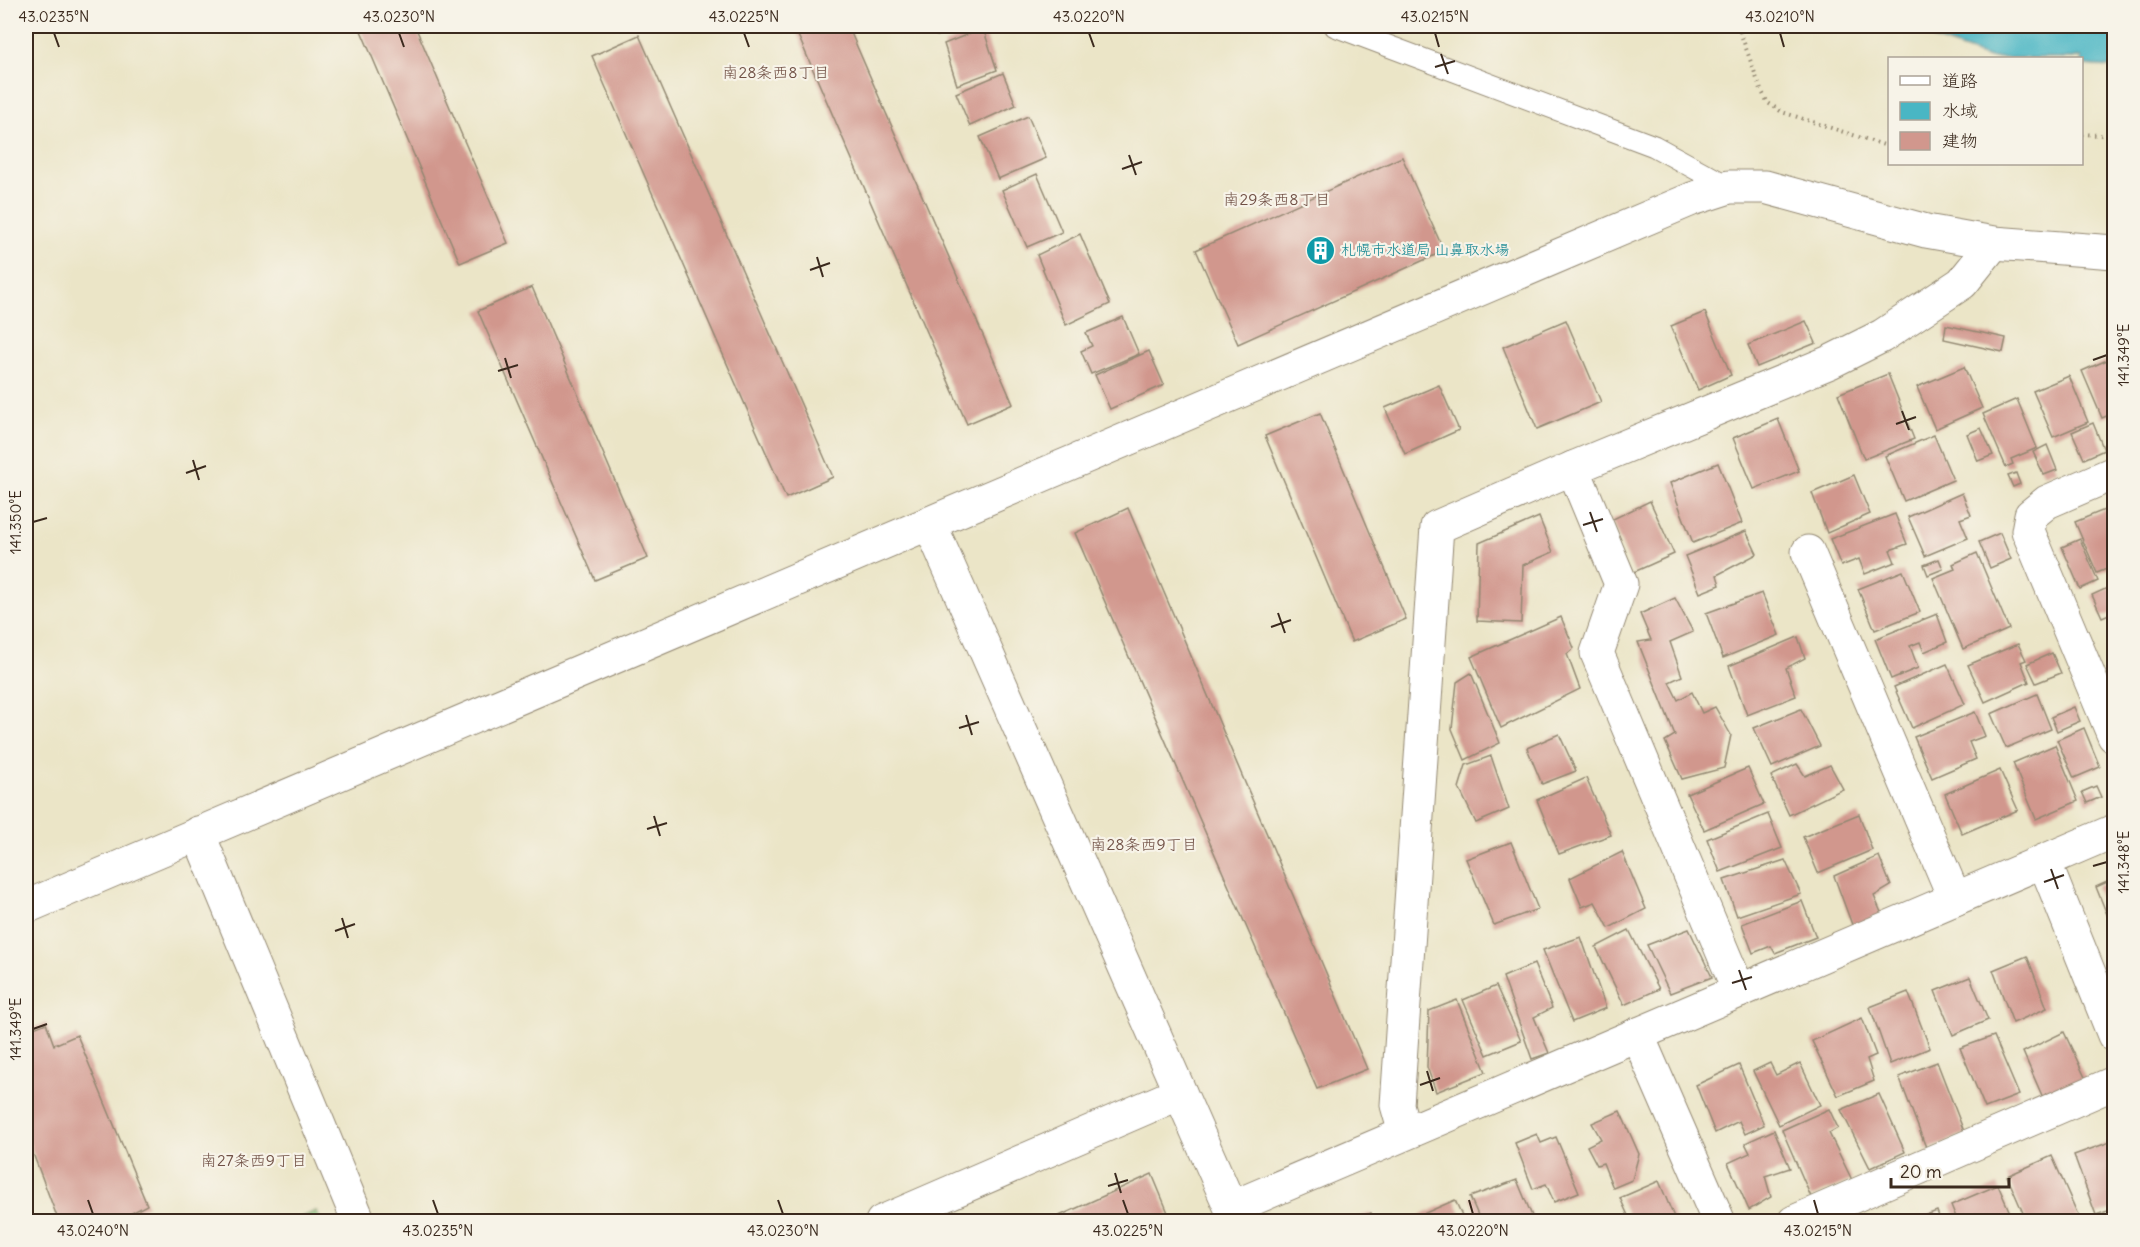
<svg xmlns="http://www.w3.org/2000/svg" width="2140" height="1247" font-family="Delius,'Klee One',sans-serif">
	<rect width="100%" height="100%" fill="#f7f3e8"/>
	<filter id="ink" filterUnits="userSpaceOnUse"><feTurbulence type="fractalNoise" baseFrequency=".0167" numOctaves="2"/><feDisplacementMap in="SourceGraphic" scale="12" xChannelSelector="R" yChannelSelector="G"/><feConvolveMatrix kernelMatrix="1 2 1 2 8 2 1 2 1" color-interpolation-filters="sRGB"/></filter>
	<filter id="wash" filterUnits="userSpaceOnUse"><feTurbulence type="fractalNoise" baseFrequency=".008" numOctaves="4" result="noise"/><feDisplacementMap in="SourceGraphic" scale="24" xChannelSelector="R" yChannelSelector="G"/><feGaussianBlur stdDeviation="1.35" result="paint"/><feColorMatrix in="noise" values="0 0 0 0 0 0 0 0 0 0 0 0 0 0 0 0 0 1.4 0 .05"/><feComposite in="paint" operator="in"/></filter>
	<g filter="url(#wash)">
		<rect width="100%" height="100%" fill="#ebe5c7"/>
		<path fill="#8eca7f" stroke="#647a4e" stroke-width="1.5" d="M316,1211L321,1221H293Z"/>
		<path fill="#49b6c4" stroke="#427071" stroke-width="1.5" d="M1897,26H2114V67L2082,65V58H1989Z"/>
		<g id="blocks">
			<g fill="#d1978d">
				<path d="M359,26H415L508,243L460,263Z"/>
				<path d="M794,26H848L1013,404L967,424Z"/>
				<path d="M933,26H968L937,36Z"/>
				<path d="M983,28L997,70L957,85L944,44Z"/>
				<path d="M639,35L833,477L786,498L592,56Z"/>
				<path d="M1003,73L1016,105L970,126L956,93Z"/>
				<path d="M1028,116L1046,158L998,179L980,137Z"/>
				<path d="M1402,157L1444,251L1238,344L1196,250Z"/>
				<path d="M1037,174L1062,232L1027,247L1002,190Z"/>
				<path d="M1080,234L1110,304L1066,325L1037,255Z"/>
				<path d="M532,287L648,558L595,580L478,311Z"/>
				<path d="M1705,312L1731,375L1698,390L1671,326Z"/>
				<path d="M1123,317L1139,354L1091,374L1081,351L1092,346L1086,333Z"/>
				<path d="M1566,320L1601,402L1537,429L1503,347Z"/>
				<path d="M1806,321L1816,343L1757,367L1748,345Z"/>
				<path d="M1946,325L2006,338L2003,352L1944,339Z"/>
				<path d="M1149,351L1164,385L1110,409L1095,375Z"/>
				<path d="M2114,357V413L2102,418L2082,371Z"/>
				<path d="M1964,367L1982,408L1935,429L1917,387Z"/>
				<path d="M1888,374L1914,439L1864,459L1838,394Z"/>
				<path d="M2069,376L2088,422L2053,437L2033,391Z"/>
				<path d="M1439,385L1459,430L1405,454L1385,408Z"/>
				<path d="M2017,399L2037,448L2011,459L2013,464L2006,467L1983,414Z"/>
				<path d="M1320,413L1406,619L1352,642L1265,436Z"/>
				<path d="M1778,419L1799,471L1754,489L1733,438Z"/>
				<path d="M2093,423L2104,450L2084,459L2072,432Z"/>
				<path d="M1981,428L1993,455L1978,461L1967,434Z"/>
				<path d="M1934,435L1953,480L1904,501L1885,456Z"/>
				<path d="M2047,445L2057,470L2044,475L2033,452Z"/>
				<path d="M1718,463L1742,523L1693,543L1670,483Z"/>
				<path d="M2016,473L2020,484L2013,487L2008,476Z"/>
				<path d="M1854,475L1870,514L1827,533L1812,493Z"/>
				<path d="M1962,493L1971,515L1960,519L1968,538L1925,556L1908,517Z"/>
				<path d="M1650,501L1674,554L1634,572L1611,520Z"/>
				<path d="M2114,506V566L2097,573L2075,522Z"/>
				<path d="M1128,508L1367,1069L1317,1089L1075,533Z"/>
				<path d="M1895,514L1907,544L1890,550L1895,562L1865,574L1859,559L1841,566L1830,539Z"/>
				<path d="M1539,517L1553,552L1523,565L1521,623L1477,621L1479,543Z"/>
				<path d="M1746,531L1757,554L1717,575L1720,585L1700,593L1685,556Z"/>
				<path d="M2000,533L2011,559L1990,568L1979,542Z"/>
				<path d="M2080,539L2098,581L2080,589L2062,547Z"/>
				<path d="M1977,553L2009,629L1963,649L1933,578L1955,569L1953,564Z"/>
				<path d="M1939,559L1943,569L1928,575L1924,565Z"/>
				<path d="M1903,571L1920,612L1875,630L1858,589Z"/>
				<path d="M2114,585V612L2102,617L2092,595Z"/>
				<path d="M1762,593L1779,635L1723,658L1706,613Z"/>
				<path d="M1675,598L1693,632L1670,642L1682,676L1669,682L1678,700L1692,692L1702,713L1715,707L1731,735L1724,768L1682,779L1665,741L1675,735L1638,642L1651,640L1640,614Z"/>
				<path d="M1937,614L1947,642L1924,652L1920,642L1910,646L1918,668L1891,679L1875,639Z"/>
				<path d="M1561,617L1574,648L1567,654L1580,689L1501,728L1471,657Z"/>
				<path d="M1798,637L1805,658L1786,668L1796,696L1747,715L1729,666Z"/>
				<path d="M2018,644L2026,660L2021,662L2029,682L1985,702L1968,665Z"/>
				<path d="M2052,653L2061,673L2036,683L2027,664Z"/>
				<path d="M1947,664L1965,704L1912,728L1894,687Z"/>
				<path d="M1471,673L1500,743L1465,760L1452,729L1457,682Z"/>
				<path d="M2037,694L2051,729L2006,748L1991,714Z"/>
				<path d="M2074,707L2080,721L2057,731L2051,717Z"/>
				<path d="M1801,709L1820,746L1772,767L1754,728Z"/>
				<path d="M1975,712L1985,736L1969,742L1976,759L1932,778L1914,737Z"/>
				<path d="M2084,728L2100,767L2074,778L2057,740Z"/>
				<path d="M1559,734L1576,771L1542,784L1527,748Z"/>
				<path d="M2055,745L2078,801L2036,819L2013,763Z"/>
				<path d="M1491,756L1509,809L1476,823L1459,788L1466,765Z"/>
				<path d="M1797,764L1805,776L1830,765L1843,789L1789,815L1771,776Z"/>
				<path d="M1748,768L1764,804L1704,830L1687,794Z"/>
				<path d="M2000,770L2018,810L1962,834L1945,794Z"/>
				<path d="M1586,778L1611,835L1559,854L1537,800Z"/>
				<path d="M2096,786L2101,797L2087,803L2082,792Z"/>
				<path d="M1768,814L1782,848L1720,872L1707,839Z"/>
				<path d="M1859,814L1872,850L1818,873L1803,837Z"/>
				<path d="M1511,842L1538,909L1494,925L1466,859Z"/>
				<path d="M1622,852L1646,909L1609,928L1595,902L1582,907L1570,878Z"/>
				<path d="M1879,856L1891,886L1874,896L1883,917L1854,930L1834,876Z"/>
				<path d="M1785,860L1801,894L1737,916L1724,880Z"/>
				<path d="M2114,879V932L2096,887Z"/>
				<path d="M1802,901L1816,937L1775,953L1771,946L1753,953L1742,924Z"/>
				<path d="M1689,929L1712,977L1670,993L1647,945Z"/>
				<path d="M1629,930L1659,989L1624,1005L1596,947Z"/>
				<path d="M1581,937L1606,1008L1572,1022L1543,950Z"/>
				<path d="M2027,956L2047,1008L2013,1023L1993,970Z"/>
				<path d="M1534,964L1552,1008L1534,1017L1549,1053L1532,1059L1503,977Z"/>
				<path d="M1970,977L1988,1020L1953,1035L1935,991Z"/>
				<path d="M1496,986L1521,1041L1487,1055L1463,1000Z"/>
				<path d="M1908,992L1930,1048L1890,1064L1870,1007Z"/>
				<path d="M1457,1000L1486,1072L1436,1092L1427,1067L1429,1011Z"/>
				<path d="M1862,1018L1876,1055L1867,1059L1874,1081L1838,1096L1812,1041Z"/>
				<path d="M46,1023L54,1045L77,1035L147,1205L115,1222H59L26,1135V1031Z"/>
				<path d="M2064,1032L2089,1086L2047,1107L2023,1052Z"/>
				<path d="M1994,1036L2019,1095L1985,1108L1960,1048Z"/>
				<path d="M1937,1062L1965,1134L1927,1150L1899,1077Z"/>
				<path d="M1770,1063L1776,1075L1800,1063L1820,1105L1779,1125L1753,1071Z"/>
				<path d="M1739,1065L1764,1125L1745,1134L1739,1121L1715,1133L1696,1085Z"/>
				<path d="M1879,1094L1905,1152L1870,1168L1841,1110Z"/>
				<path d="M1829,1109L1838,1128L1829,1133L1852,1180L1811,1197L1782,1130Z"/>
				<path d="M1620,1111L1639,1154L1632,1180L1613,1188L1603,1163L1597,1165L1587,1146L1601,1139L1592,1123Z"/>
				<path d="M1774,1130L1790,1168L1765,1176L1771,1197L1749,1210L1728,1163L1750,1153L1745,1143Z"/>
				<path d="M1537,1134L1541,1143L1556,1137L1579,1192L1554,1202L1546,1184L1533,1189L1515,1143Z"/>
				<path d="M2110,1142L2114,1155V1209L2096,1215L2074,1155Z"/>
				<path d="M2052,1156L2081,1222H2027L2007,1176Z"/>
				<path d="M1152,1174L1169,1215L1154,1222H1046Z"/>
				<path d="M1517,1180L1532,1216L1518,1222H1481L1470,1197Z"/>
				<path d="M1659,1181L1676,1222H1631L1620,1198Z"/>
				<path d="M1998,1185L2014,1222H1958L1951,1205Z"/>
				<path d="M1455,1200L1465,1222H1405Z"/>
				<path d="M1937,1211L1941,1222H1910V1221Z"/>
				<path d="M1371,1213L1374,1222H1348V1221Z"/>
				<path d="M1611,1216L1614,1222H1596V1221Z"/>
			</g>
		</g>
	</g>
	<g filter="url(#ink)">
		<use href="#blocks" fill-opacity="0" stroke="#938872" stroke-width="1.5"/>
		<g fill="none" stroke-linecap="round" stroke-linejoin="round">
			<defs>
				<path id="service" d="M1335,26L1654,146L1729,187"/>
				<g id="minor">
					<path d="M1573,468L1621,584L1597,653L1739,991"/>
					<path d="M2114,473L2047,502L2031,515L2028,531L2114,736"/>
					<path d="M930,524L1237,1222"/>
					<path d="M1808,552L1955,899"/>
					<path d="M198,833L359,1222"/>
					<path d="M2044,861L2114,1035"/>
					<path d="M26,907L1692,199L1729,187H1765L1926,231L1994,243L2114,252"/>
					<path d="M1637,1034L1719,1222"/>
					<path d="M1405,1133L1397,1105L1437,527L1573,468L1830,362L1882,336L1962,283L1994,243"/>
					<path d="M1231,1208L2114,831"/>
					<path d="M882,1222L1180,1093"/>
					<path d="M1794,1222L2114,1083"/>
				</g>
			</defs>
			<use href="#service" stroke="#938872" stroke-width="23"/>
			<use href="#minor" stroke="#938872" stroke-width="35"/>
			<g stroke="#938872" stroke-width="4" stroke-dasharray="1.5 4.5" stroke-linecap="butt">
				<path d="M1738,26L1761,90L1768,103L1782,112L1890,147"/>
				<path d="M2082,134L2114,136"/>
			</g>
			<use href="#service" stroke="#fff" stroke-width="21"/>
			<use href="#minor" stroke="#fff" stroke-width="33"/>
		</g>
	</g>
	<path fill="none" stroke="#3b2a1e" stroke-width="2" d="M54,33L59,47M399,33L404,47M744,33L749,47M1089,33L1094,47M1435,33L1439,47M1780,33L1784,47M1441,54L1448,74M1435,67L1455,61M1129,155L1136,175M1122,169L1142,162M817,257L823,277M810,270L830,263M505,358L511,378M2093,360L2107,355M498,371L518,365M1902,411L1909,430M1896,424L1916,417M193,460L199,480M186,473L206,466M1590,512L1597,532M33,522L47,518M1583,525L1603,519M1278,613L1285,633M1271,627L1291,620M966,715L972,735M959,728L979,722M654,816L660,836M647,829L667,823M2093,866L2107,862M2051,869L2058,889M2044,882L2064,875M342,918L348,938M335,931L355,924M1739,970L1746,990M1732,983L1752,977M33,1029L47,1024M1427,1071L1433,1091M1420,1085L1440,1078M1115,1173L1121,1193M1108,1186L1128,1180M88,1200L93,1214M433,1200L438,1214M778,1200L783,1214M1123,1200L1128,1214M1469,1200L1473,1214M1814,1200L1818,1214"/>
	<defs>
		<symbol id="building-disc" viewBox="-11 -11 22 22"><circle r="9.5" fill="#0f9aa8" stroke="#f7f3e8"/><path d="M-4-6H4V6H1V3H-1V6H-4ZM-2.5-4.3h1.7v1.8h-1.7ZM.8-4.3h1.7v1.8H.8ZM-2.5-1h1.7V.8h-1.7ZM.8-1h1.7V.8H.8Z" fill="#fff"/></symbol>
	</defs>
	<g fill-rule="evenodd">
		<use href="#building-disc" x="1304" y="234" width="33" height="33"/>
	</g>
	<g text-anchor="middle" stroke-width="4.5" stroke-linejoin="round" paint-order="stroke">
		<g font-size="15" fill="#0d838f" stroke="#f7f3e8" text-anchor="start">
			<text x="1341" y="255">札幌市水道局 山鼻取水場</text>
		</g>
		<g font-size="16" fill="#705045" stroke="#f7f3e8">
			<text x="776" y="78">南28条西8丁目</text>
			<text x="1277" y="205">南29条西8丁目</text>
			<text x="1144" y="850">南28条西9丁目</text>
			<text x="254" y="1166">南27条西9丁目</text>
		</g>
	</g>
	<rect width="2140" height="1247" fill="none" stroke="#f7f3e8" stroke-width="66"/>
	<rect x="1888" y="57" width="195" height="108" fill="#f7f3e8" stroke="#aca397" stroke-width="1.5"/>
	<rect x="1900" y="76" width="30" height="9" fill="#ffffff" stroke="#aca397" stroke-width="1.5"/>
	<text x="1942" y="87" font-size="18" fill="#3b2a1e">道路</text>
	<rect x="1900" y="102" width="30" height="18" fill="#49b6c4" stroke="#aca397" stroke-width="1.5"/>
	<text x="1942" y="117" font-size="18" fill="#3b2a1e">水域</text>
	<rect x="1900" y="132" width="30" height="18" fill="#d1978d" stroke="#aca397" stroke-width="1.5"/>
	<text x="1942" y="147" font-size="18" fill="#3b2a1e">建物</text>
	<path d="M1891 1178v9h118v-9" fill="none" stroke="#3b2a1e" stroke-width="3"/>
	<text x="1900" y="1178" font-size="18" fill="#3b2a1e" stroke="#f7f3e8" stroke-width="4.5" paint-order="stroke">20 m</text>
	<rect x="33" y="33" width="2074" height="1181" fill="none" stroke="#3b2a1e" stroke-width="2"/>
	<g font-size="15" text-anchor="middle" fill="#3b2a1e">
		<text x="54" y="22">43.0235°N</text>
		<text x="399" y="22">43.0230°N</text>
		<text x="744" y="22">43.0225°N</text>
		<text x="1089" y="22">43.0220°N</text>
		<text x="1435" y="22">43.0215°N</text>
		<text x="1780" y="22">43.0210°N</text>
		<text transform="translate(2124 355) rotate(-90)" y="5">141.349°E</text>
		<text transform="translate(16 522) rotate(-90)" y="5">141.350°E</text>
		<text transform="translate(2124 862) rotate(-90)" y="5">141.348°E</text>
		<text transform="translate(16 1029) rotate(-90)" y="5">141.349°E</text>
		<text x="93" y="1236">43.0240°N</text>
		<text x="438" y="1236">43.0235°N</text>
		<text x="783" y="1236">43.0230°N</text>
		<text x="1128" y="1236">43.0225°N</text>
		<text x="1473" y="1236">43.0220°N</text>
		<text x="1818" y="1236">43.0215°N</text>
	</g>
</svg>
